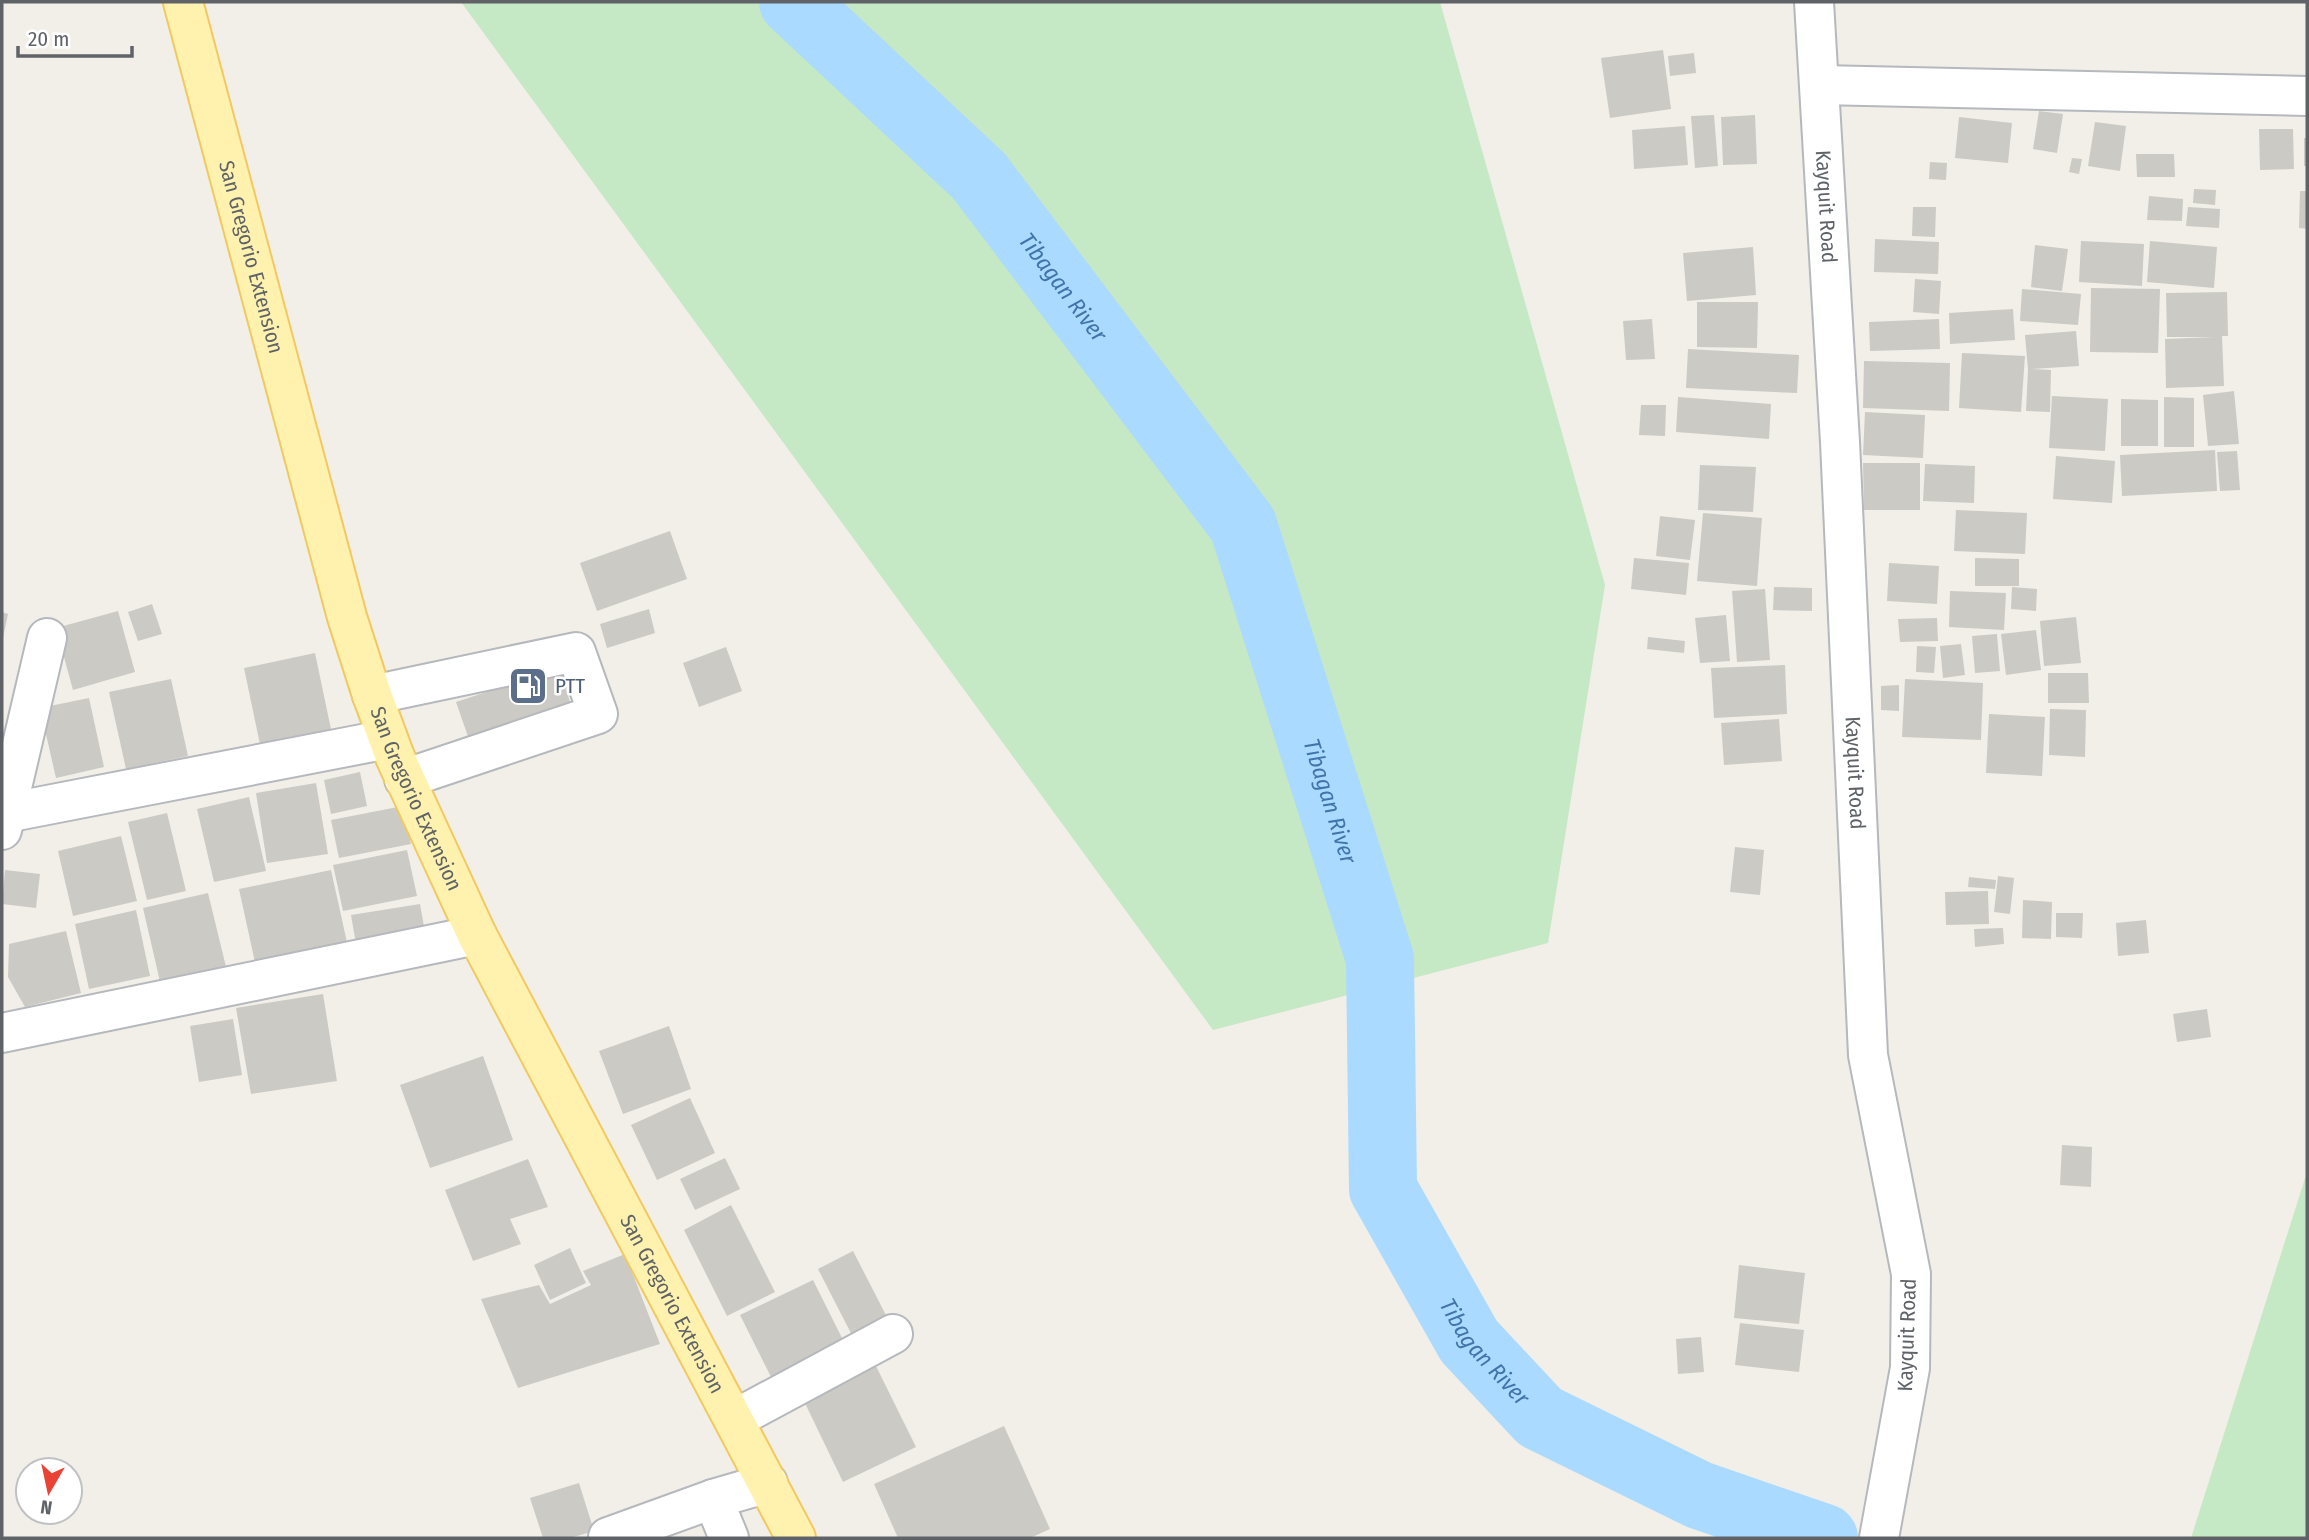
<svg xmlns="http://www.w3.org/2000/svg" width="2309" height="1540" font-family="'Fira Sans Condensed',sans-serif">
	<rect width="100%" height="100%" fill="#f1efe8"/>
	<g fill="#c5e8c5">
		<path d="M461,2H1440L1605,585L1548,943L1213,1030Z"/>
		<path d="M2307,1172V1538H2191Z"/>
	</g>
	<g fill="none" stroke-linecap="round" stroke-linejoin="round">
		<path stroke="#aadaff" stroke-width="68" id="s1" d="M793,2L979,176L1243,525L1380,959L1383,1189L1469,1341L1540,1417L1699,1495L1824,1538"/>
	</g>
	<g fill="#cccac5">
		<path d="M1663,50L1671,109L1610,118L1601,58Z"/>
		<path d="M1694,53L1696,73L1670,76L1668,56Z"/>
		<path d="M2039,111L2063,114L2057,153L2033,149Z"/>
		<path d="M1714,115L1718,166L1695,168L1691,116Z"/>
		<path d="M1755,115L1757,164L1723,165L1721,117Z"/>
		<path d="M1959,117L2012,123L2008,163L1955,158Z"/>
		<path d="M2095,122L2126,126L2120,171L2088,166Z"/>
		<path d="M1685,126L1688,165L1634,169L1632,130Z"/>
		<path d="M2259,129H2293L2294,169L2260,170Z"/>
		<rect x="2304" y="138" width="3" height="28"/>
		<path d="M2136,154H2174L2175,177H2137Z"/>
		<path d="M2072,158L2082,159L2079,174L2069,172Z"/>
		<path d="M1930,162L1947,163L1946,180L1929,179Z"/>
		<path d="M2194,189L2216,190L2215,205L2193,203Z"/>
		<path d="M2300,191H2307V229L2299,228Z"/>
		<path d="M2149,196L2183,199L2182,221L2147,220Z"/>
		<path d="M1913,207H1936L1935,237L1912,236Z"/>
		<path d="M2188,207L2220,209L2219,228L2186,226Z"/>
		<path d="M1875,239L1939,242L1938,274L1874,272Z"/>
		<path d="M2081,241L2144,244L2142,286L2079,282Z"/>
		<path d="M2150,241L2217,247L2214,288L2147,282Z"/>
		<path d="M2035,245L2068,249L2062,291L2031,287Z"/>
		<path d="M1753,247L1756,295L1687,301L1683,253Z"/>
		<path d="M1915,279L1941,281L1939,314L1913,312Z"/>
		<path d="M2091,288L2160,289L2158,353L2090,352Z"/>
		<path d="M2022,289L2081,294L2078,325L2020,321Z"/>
		<path d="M2227,292L2228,336H2222L2224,386L2166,388L2165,339L2215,337H2167L2166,293Z"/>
		<path d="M1697,302H1758L1757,348L1697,347Z"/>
		<path d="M2013,309L2015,340L1950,344L1949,313Z"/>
		<path d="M1652,319L1655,359L1626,360L1623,321Z"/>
		<path d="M1939,319L1940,349L1870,351L1869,322Z"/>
		<path d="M2076,331L2079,366L2031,369L2051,370L2050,412L2026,411L2028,370L2025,335Z"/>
		<path d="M1688,349L1799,355L1797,393L1686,388Z"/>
		<path d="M1962,353L2025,356L2021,412L1959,408Z"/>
		<path d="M1864,361L1950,363L1949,411L1863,408Z"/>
		<path d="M2234,391L2239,444L2208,446L2203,395Z"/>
		<path d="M2052,396L2108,399L2105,451L2049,448Z"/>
		<path d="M1678,397L1771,404L1769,439L1676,432Z"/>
		<path d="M2164,397L2194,398V447H2164Z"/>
		<path d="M2121,399L2158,400V446H2121Z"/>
		<path d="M1641,405H1666L1665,436L1639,435Z"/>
		<path d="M1865,412L1925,415L1923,458L1863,455Z"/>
		<path d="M2215,450L2217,491L2122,496L2120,455Z"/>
		<path d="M2237,451L2240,490L2220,491L2217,452Z"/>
		<path d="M2056,456L2115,461L2112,503L2053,499Z"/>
		<path d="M1863,463H1920V510H1864Z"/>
		<path d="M1925,464L1975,466L1974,503L1923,501Z"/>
		<path d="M1700,465L1756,467L1753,512L1698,510Z"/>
		<path d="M1956,510L2027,513L2025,554L1954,551Z"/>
		<path d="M1703,513L1762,518L1757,586L1697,581Z"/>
		<path d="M1660,516L1695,520L1690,560L1656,556Z"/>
		<path d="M670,531L687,579L597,611L580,563Z"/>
		<path d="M1634,558L1689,563L1686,595L1631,589Z"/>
		<path d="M1975,558L2019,559V586H1975Z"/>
		<path d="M1889,563L1939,566L1937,604L1887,601Z"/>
		<path d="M1774,587L1812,588V611L1773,610Z"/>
		<path d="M2012,587L2037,589L2036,611L2011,609Z"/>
		<path d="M1765,589L1770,660L1737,662L1732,591Z"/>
		<path d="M1950,591L2006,593L2004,630L1949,627Z"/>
		<path d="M152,604L162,634L138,641L128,612Z"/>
		<path d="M649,609L655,633L607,648L600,624Z"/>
		<path d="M118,611L135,672L73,690L56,628Z"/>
		<path d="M2,612L8,614L3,638H2Z"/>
		<path d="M1726,615L1730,661L1700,663L1695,618Z"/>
		<path d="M2076,617L2081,663L2044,666L2040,621Z"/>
		<path d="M1937,618L1938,641L1900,642L1898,619Z"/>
		<path d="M2036,630L2041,670L2006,675L2001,634Z"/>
		<path d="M1997,634L2000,671L1975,673L1972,636Z"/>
		<path d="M1648,637L1685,641L1684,653L1647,649Z"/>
		<path d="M1961,644L1965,675L1943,678L1940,646Z"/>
		<path d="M1917,646L1936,647L1934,673L1916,672Z"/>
		<path d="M726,647L742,691L699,707L683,663Z"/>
		<path d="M315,653L332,734L261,749L244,668Z"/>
		<path d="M1785,665L1787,714L1714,718L1711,668Z"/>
		<path d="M559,668L573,711L471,745L456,702Z"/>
		<path d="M2048,673H2088L2089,703H2048Z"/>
		<path d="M171,679L188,756L126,769L109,692Z"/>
		<path d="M1905,679L1983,683L1981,740L1902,737Z"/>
		<path d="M1899,685V711L1881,710V686Z"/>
		<path d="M89,698L104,767L56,778L40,708Z"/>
		<path d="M2050,709L2086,710L2085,757L2049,755Z"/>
		<path d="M1989,714L2045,717L2042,776L1986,773Z"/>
		<path d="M1779,719L1782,761L1724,765L1721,723Z"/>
		<path d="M360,772L367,806L331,814L324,780Z"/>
		<path d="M316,783L328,854L267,863L256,793Z"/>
		<path d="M249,797L266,871L214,882L197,809Z"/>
		<path d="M403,806L411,844L339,858L331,820Z"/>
		<path d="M167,813L186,891L147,900L128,822Z"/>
		<path d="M121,836L137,901L73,916L58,851Z"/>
		<path d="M1735,847L1764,850L1760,895L1730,892Z"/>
		<path d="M407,850L417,896L343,911L333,865Z"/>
		<path d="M5,870L40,874L36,908L2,904Z"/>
		<path d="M331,870L348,947L256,967L239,889Z"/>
		<path d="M1998,876L2014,878L2010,914L1994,912Z"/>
		<path d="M1969,877L1996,880L1995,889L1968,887Z"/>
		<path d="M1988,891L1989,924L1946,925L1945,892Z"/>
		<path d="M208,893L227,971L161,986L143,908Z"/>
		<path d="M2023,900L2052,902L2051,939L2022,938Z"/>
		<path d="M420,904L425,932L356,944L351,915Z"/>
		<path d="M136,910L150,976L89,989L75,924Z"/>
		<path d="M2056,913H2083L2082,938L2056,937Z"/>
		<path d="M2146,920L2149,953L2118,956L2116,923Z"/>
		<path d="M2003,928L2004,944L1975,947L1974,929Z"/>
		<path d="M66,931L81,993L25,1007L8,977L9,944Z"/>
		<path d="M323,994L337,1081L251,1094L236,1008Z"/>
		<path d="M2207,1009L2211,1037L2177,1042L2173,1014Z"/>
		<path d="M233,1019L242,1075L199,1082L190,1026Z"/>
		<path d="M669,1026L691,1089L623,1114L599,1051Z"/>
		<path d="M483,1056L513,1140L430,1168L400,1085Z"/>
		<path d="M690,1098L715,1153L657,1180L631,1125Z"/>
		<path d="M2062,1145L2092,1147L2091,1187L2060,1185Z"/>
		<path d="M725,1158L740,1189L695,1210L680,1179Z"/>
		<path d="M528,1159L548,1207L510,1219L521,1244L473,1261L445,1190Z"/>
		<path d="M731,1205L775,1292L727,1316L684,1230Z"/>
		<path d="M570,1248L586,1283L550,1300L534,1265Z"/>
		<path d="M853,1251L890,1323L855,1341L818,1269Z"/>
		<path d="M625,1254L660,1344L518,1388L481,1299L539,1285L550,1304L591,1285L583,1271Z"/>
		<path d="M1739,1265L1805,1273L1799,1324L1734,1318Z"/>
		<path d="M813,1280L847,1348L774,1383L740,1315Z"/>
		<path d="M1740,1323L1804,1330L1799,1372L1735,1365Z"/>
		<path d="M1701,1337L1704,1372L1678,1374L1676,1339Z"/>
		<path d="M874,1362L916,1447L843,1482L802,1397Z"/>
		<path d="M1004,1426L1050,1529L1030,1538H898L874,1484Z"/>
		<path d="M579,1483L594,1531L570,1538H543L530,1498Z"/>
	</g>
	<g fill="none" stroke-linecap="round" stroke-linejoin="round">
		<defs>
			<g id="minor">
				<path id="s2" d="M1814,2L1840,442L1868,1055L1911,1274L1910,1368L1879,1538"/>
				<path d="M1820,85L2307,96"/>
				<path d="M372,695L576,652L598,714L404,779"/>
				<path d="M6,813L388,739"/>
				<path d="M2,830L47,638"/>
				<path d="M2,1033L477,935"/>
				<path d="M735,1419L893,1334"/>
				<path d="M713,1499L729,1538"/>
				<path d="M608,1537L713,1499L768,1483"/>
			</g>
			<g id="major">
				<path id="s3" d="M183,2L347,617L372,695L395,757L477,935L796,1538"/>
			</g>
		</defs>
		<use href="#minor" stroke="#b5b8bc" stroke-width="42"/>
		<use href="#major" stroke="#f2c960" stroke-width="42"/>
		<use href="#minor" stroke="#fff" stroke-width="38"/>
		<use href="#major" stroke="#fff2af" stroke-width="38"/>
	</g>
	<defs>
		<symbol id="fuel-square" viewBox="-11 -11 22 22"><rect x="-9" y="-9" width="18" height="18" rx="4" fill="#5c6f8a" stroke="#fff"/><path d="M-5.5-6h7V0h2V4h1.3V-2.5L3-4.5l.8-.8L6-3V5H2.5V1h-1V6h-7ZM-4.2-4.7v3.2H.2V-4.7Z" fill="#fff"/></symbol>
	</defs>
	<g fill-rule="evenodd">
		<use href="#fuel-square" x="506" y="664" width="44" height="44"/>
	</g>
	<g text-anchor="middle" stroke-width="5" stroke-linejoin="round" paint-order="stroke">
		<g font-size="21" fill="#5f6368" stroke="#fff">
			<text dy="7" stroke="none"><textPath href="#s2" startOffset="205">Kayquit Road</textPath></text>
			<text dy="7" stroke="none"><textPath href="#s3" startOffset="264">San Gregorio Extension</textPath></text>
			<text dy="7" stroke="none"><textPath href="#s2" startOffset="772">Kayquit Road</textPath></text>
			<text dy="7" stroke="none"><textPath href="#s3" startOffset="831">San Gregorio Extension</textPath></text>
			<text dy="7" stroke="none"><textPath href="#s3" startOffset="1398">San Gregorio Extension</textPath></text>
			<text transform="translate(1907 1335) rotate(-88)" y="7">Kayquit Road</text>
		</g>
		<g font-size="21" fill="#4e5e75" stroke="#fff" text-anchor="start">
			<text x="555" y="693">PTT</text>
		</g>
		<g font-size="23" font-style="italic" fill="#4174aa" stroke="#fff">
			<text dy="8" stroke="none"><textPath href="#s1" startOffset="394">Tibagan River</textPath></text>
			<text dy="8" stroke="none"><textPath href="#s1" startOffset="982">Tibagan River</textPath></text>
			<text dy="8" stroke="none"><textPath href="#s1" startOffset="1570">Tibagan River</textPath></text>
		</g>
	</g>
	<rect width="2309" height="1540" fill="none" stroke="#5f6368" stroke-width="7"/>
	<g transform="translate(49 1491) rotate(189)"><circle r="33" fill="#ffffff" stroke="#bfc1c3" stroke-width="2"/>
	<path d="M0-5L12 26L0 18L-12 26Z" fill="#ea4335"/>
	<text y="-10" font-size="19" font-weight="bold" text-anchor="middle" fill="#5f6368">N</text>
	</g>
	<path d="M18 46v10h114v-10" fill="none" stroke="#5f6368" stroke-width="3.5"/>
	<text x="28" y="46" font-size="21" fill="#5f6368" stroke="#ffffff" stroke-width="5" paint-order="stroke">20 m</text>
</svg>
